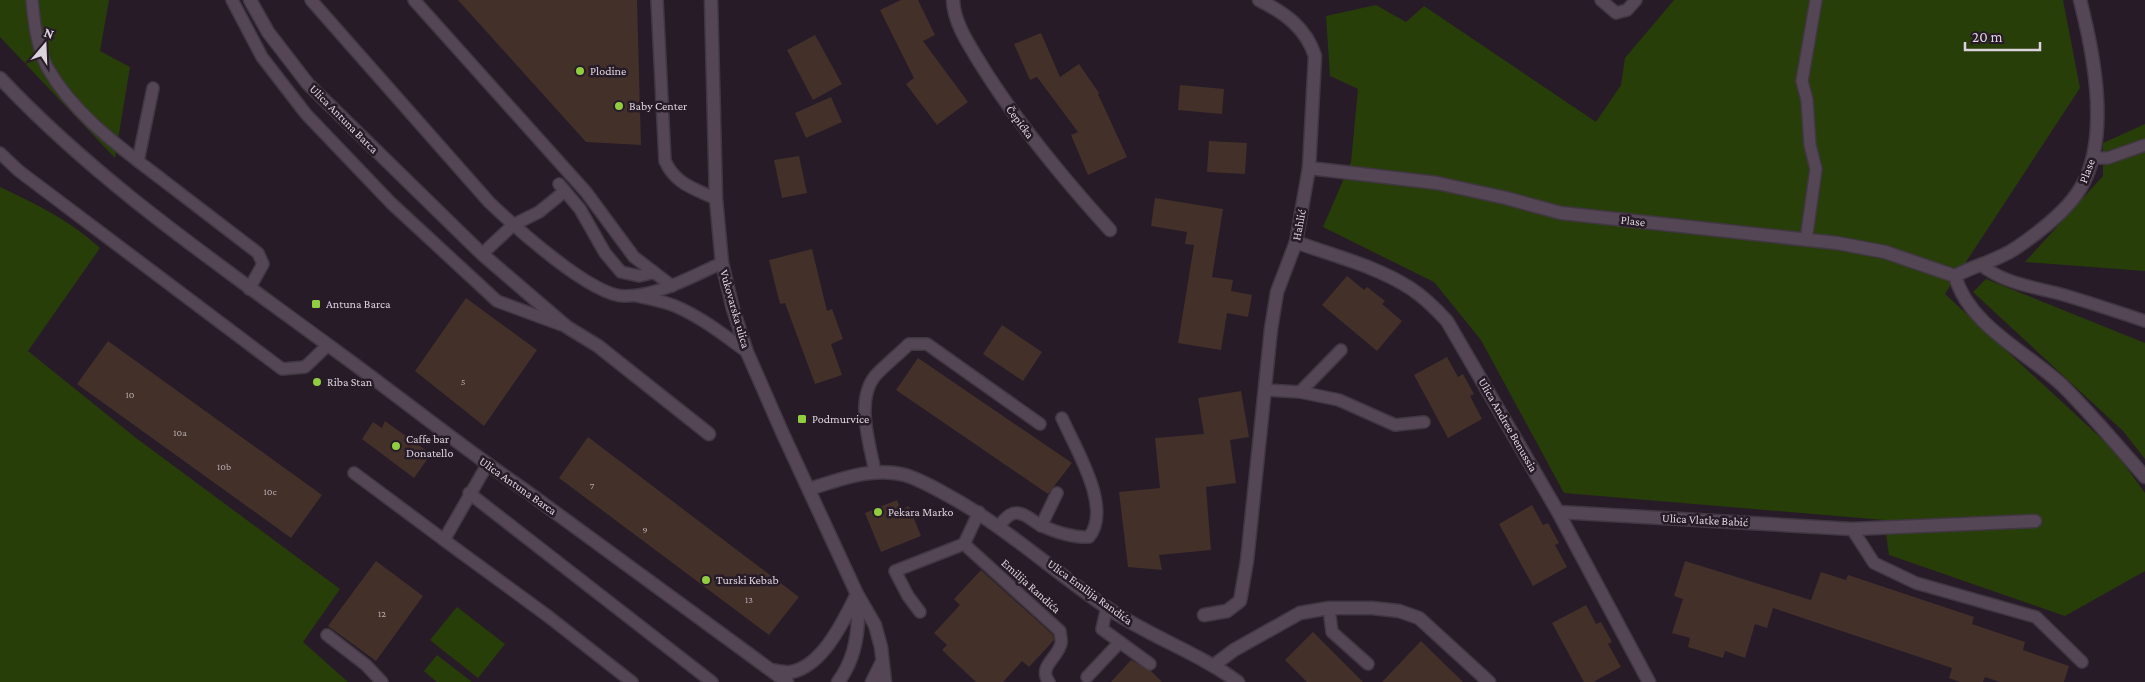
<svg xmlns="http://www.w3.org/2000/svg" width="2145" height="682" font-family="'Crimson Pro',serif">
	<rect width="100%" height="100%" fill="#271b28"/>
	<g fill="#273e08">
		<path d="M0,0H109L100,51L130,67L115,158L0,37Z"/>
		<path d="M1674,0H2063L2080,88L1945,294L2114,450L2145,493V571L2065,616L1889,555L1884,520L1564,493L1481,340L1434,282L1323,227L1351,162L1358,89L1330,76L1326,16L1376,5L1406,22L1424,6L1596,122L1621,85L1625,58Z"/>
		<path d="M2145,124V271L2025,262L2103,176V143Z"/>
		<path d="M0,187C35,203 72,222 100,248L28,351L136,438L340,589L303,642L348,682H0Z"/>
		<path d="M1986,279L2145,343V459L2123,431L1973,292Z"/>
		<path d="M457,607L505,644L478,678L430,640Z"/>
		<path d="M437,655L472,682H437L424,671Z"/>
	</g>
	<g fill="#423029">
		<path d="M458,0H637L641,145L586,142Z"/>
		<path d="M901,0H918L935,35L923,41L968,102L937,125L906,84L914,78L880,10Z"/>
		<path d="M1041,33L1060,77L1079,64L1099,93L1098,94L1127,157L1088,175L1071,135L1078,132L1037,77L1030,80L1014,44Z"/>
		<path d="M815,35L842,84L813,100L787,50Z"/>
		<path d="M1180,85L1224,89L1222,114L1178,110Z"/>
		<path d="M831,97L842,122L806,138L795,113Z"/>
		<path d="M1209,141L1247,143L1245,174L1207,172Z"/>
		<path d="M799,156L807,193L782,198L774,160Z"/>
		<path d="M1155,198L1223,209L1212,277L1233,280L1231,291L1252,295L1248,317L1227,313L1221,350L1178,343L1194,245L1185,244L1187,232L1151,226Z"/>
		<path d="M812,249L827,311L832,309L843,339L831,344L842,375L815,384L785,303L780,304L769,260Z"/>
		<path d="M1347,276L1364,290L1367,287L1385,301L1382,304L1402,321L1377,351L1322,305Z"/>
		<path d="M466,298L537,350L484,426L415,371Z"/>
		<path d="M1002,325L1042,352L1023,381L983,354Z"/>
		<path d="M108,341L322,495L291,538L77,384Z"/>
		<path d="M1447,357L1458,377L1463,374L1474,394L1470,396L1482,419L1448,438L1414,375Z"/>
		<path d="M918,358L1072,463L1048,494L896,390Z"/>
		<path d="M1241,391L1249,437L1230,440L1236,483L1206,487L1211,550L1159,555L1162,570L1128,567L1119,492L1160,488L1155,438L1204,434L1198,398Z"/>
		<path d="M385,421L431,454L414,478L362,439L373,422L382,428Z"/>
		<path d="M588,437L799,597L769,635L559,478Z"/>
		<path d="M897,500L901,510L909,506L921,536L881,552L865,513Z"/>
		<path d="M1532,505L1543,525L1548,523L1559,543L1555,545L1567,567L1533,586L1499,524Z"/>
		<path d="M376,561L423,596L376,661L328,626Z"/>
		<path d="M1685,561L1811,600L1821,572L1846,580L1848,575L1974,617L1972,624L2025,642L2023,650L2069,666L2064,682H2000L1985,677L1983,682H1960L1949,678L1952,668L1773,608L1767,628L1755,624L1745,658L1725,651L1723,658L1688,647L1690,638L1672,633L1683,599L1674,596Z"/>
		<path d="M981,570L1053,635L1054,640L1029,667L1022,661L1003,682H976L942,650L947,645L934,633L960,605L954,599Z"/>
		<path d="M1586,605L1596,624L1601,622L1612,642L1608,644L1621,667L1593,682H1584L1552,623Z"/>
		<path d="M1313,632L1363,682H1307L1285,660Z"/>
		<path d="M1421,641L1463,682H1382Z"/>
		<path d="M1131,660L1151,671L1162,682H1111Z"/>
	</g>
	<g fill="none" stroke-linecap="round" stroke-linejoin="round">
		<defs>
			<g id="lane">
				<path d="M32,0C34,22 37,47 47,67C74,115 121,148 164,181C195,205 227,229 258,253L263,264L249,289"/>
				<path d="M232,0L262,57L306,114L391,203L497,301L562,325"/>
				<path d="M311,0L489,202C514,226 592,297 625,296C659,296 692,276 722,263"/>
				<path d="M414,0L586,192L634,257L672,286"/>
				<path d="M657,0L665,161C676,185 694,188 716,199"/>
				<path d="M1601,0L1616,13L1627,10L1636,0"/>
				<path d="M0,153L19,171L282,369L305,367L328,345"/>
				<path d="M2093,158H2108L2145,145"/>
				<path d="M138,161L153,88"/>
				<path d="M559,184L580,209L605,253L621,272L639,276L652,273"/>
				<path d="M1806,240L1816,169L1810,145L1807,100L1802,81L1816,0"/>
				<path d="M482,254L513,225L539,212L565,191"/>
				<path d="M1981,265C2005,284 2035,287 2064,295C2091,303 2118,312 2145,321"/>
				<path d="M637,296C649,299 663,301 675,306C701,317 724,335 747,352"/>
				<path d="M1265,390L1300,392L1339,400L1395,425L1424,422"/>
				<path d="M1300,392L1341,350"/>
				<path d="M487,465L444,540L549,617L632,682"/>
				<path d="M875,472C870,444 855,401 875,376C885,365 898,355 909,344H927L1040,424"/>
				<path d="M354,473L444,540"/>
				<path d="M469,493L712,682"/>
				<path d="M979,512L964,544L1060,631C1060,635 1062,640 1061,643C1059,657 1037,667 1049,682"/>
				<path d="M998,526C1002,523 1006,517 1010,515C1021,508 1033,522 1042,526C1056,532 1075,538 1089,537C1113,508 1075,448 1062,418"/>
				<path d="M1041,526L1057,493"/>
				<path d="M1852,529L1874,563L1916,583L2036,617L2082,662"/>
				<path d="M1107,607L1102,629L1150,664"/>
				<path d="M1329,608L1332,632L1368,664"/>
				<path d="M920,612L908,596L895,571L964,544"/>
				<path d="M327,635L366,665L382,682"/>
				<path d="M1087,677L1120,642"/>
			</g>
			<g id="street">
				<path d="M250,0L268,32L308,84L482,254L567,327L598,346L709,434"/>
				<path d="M953,0C954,23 968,43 980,63C1017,123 1062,177 1110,230"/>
				<path d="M1309,168L1437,183L1506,198L1561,213L1837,243L1885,252L1955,276C1969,326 2027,352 2063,386C2092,415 2118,446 2145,477"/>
				<path d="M1296,242C1334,256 1376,266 1410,288C1424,297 1436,309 1447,321L1558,512L1649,682"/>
				<path d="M1955,276C1975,265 1997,261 2016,248C2038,233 2066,212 2080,189C2111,139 2094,54 2080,0"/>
				<path d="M809,489C839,480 873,466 905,475C921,480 935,488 949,496C1006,527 1053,571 1106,607C1148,636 1197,652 1238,682"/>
				<path d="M1558,512L1852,529L2035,521"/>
				<path d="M1204,615L1227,611L1240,601L1247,561L1271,329L1277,292L1296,242L1309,168L1315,56C1306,28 1285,13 1259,0"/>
				<path d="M1214,665L1234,650L1300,613L1329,608H1372L1399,611L1419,618L1489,682"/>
			</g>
			<g id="secondary">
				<path d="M711,0L716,199L722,263L733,309L747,352L782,432L857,594L875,625L881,647L885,682"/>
				<path d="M0,78C98,182 214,261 328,345C395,393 458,445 526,491L787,682"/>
				<path d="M772,670C777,671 785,673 791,672C823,666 844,620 857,594"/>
				<path d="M838,682C857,657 860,627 857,597"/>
				<path d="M872,682L882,662"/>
			</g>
		</defs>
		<use href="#lane" stroke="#413742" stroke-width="14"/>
		<use href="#street" stroke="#413742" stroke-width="15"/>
		<use href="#secondary" stroke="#413742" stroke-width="15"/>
		<use href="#lane" stroke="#544655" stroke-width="11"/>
		<use href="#street" stroke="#544655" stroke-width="12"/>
		<use href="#secondary" stroke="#544655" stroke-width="12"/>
	</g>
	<g fill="#91cd40" stroke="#271b28" stroke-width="2">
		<circle cx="580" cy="71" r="5"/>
		<circle cx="619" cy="106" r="5"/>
		<rect x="311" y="299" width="10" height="10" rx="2.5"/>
		<circle cx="317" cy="382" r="5"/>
		<rect x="797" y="414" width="10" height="10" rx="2.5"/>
		<circle cx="396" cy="446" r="5"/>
		<circle cx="878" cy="512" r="5"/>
		<circle cx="706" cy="580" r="5"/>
	</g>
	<g text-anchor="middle" stroke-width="5" stroke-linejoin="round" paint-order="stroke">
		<g font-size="10" fill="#b6abaf">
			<text x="463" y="385">5</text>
			<text x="130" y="398">10</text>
			<text x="180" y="436">10a</text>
			<text x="224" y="470">10b</text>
			<text x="592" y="489">7</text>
			<text x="270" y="495">10c</text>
			<text x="645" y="533">9</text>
			<text x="749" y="603">13</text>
			<text x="382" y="617">12</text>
		</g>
		<g font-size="12" fill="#dcd4dc" stroke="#271b28" text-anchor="start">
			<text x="590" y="75">Plodine</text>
			<text x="629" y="110">Baby Center</text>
			<text x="326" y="308">Antuna Barca</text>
			<text x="327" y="386">Riba Stan</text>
			<text x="812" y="423">Podmurvice</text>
			<text x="406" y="443">Caffe bar<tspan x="406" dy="14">Donatello</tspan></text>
			<text x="888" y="516">Pekara Marko</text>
			<text x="716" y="584">Turski Kebab</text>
		</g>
		<g font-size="12" fill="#dcd4dc" stroke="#271b28">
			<text transform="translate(344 119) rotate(45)" y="4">Ulica Antuna Barca</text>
			<text transform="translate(1020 122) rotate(53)" y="4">Čepićka</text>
			<text transform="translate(2087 171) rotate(-69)" y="4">Plase</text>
			<text transform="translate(1633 221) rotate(7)" y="4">Plase</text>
			<text transform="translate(1299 225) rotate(-79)" y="4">Hahlić</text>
			<text transform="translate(735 309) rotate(74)" y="4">Vukovarska ulica</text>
			<text transform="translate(1508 425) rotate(60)" y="4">Ulica Andree Benussia</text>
			<text transform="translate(518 486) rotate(35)" y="4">Ulica Antuna Barca</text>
			<text transform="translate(1705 520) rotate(3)" y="4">Ulica Vlatke Babić</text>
			<text transform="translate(1031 586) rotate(42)" y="4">Emilija Randića</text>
			<text transform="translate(1090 592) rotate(36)" y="4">Ulica Emilija Randića</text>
		</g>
	</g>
	<g transform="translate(45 45) rotate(19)" stroke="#271b28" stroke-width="4" paint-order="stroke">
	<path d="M0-4L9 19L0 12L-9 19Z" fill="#dcd4dc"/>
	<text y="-8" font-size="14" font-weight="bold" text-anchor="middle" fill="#dcd4dc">N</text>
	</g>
	<path d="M1965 42v8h75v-8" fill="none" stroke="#dcd4dc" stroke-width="2.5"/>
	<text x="1972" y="42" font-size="15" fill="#dcd4dc" stroke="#271b28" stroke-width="4" paint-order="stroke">20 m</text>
</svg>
